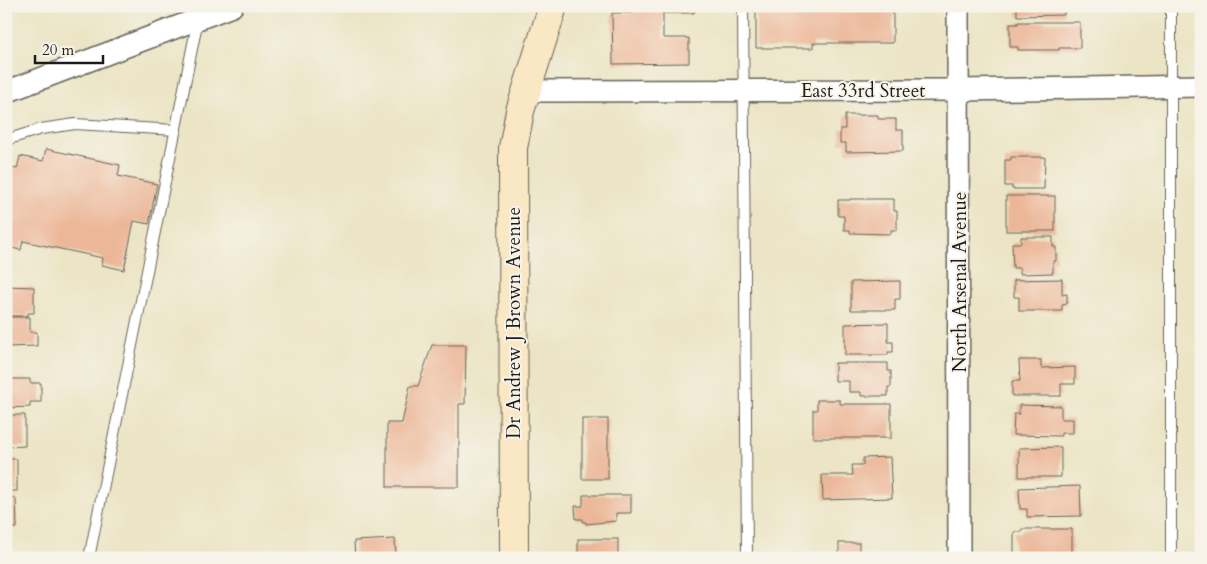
<svg xmlns="http://www.w3.org/2000/svg" width="1207" height="564" font-family="Cardo,serif">
	<rect width="100%" height="100%" fill="#f7f3e8"/>
	<filter id="ink" filterUnits="userSpaceOnUse"><feTurbulence type="fractalNoise" baseFrequency=".02" numOctaves="2"/><feDisplacementMap in="SourceGraphic" scale="10" xChannelSelector="R" yChannelSelector="G"/><feConvolveMatrix kernelMatrix="1 2 1 2 8 2 1 2 1" color-interpolation-filters="sRGB"/></filter>
	<filter id="wash" filterUnits="userSpaceOnUse"><feTurbulence type="fractalNoise" baseFrequency=".0096" numOctaves="4" result="noise"/><feDisplacementMap in="SourceGraphic" scale="20" xChannelSelector="R" yChannelSelector="G"/><feGaussianBlur stdDeviation="1.12" result="paint"/><feColorMatrix in="noise" values="0 0 0 0 0 0 0 0 0 0 0 0 0 0 0 0 0 1.4 0 .05"/><feComposite in="paint" operator="in"/></filter>
	<g filter="url(#wash)">
		<rect width="100%" height="100%" fill="#ebe4c5"/>
		<g id="blocks">
			<g fill="#ecb799">
				<path d="M630,6H694V13H663V38H689V63L613,64L612,13H631Z"/>
				<path d="M756,6H893V43H813V48H756Z"/>
				<path d="M1017,6H1064V15L1017,16Z"/>
				<path d="M1018,22H1080V48H1059V50H1018V47H1010V24H1018Z"/>
				<path d="M845,115H878V119H896V130H903V151L846,152V143H840V129H845Z"/>
				<path d="M46,149L120,165L118,176L157,184L149,224L134,221L124,270L102,265L103,258L23,241L21,250L6,247V167L17,169L20,156L43,161Z"/>
				<path d="M1011,157H1045L1044,189H1012V186H1005V160H1011Z"/>
				<rect x="1006" y="196" width="49" height="35"/>
				<path d="M850,199H894V211H897V230H891V234L850,233V230H844V216H838V200H850Z"/>
				<path d="M1021,237H1053V247H1056V261H1053V273L1020,274V268H1013L1012,243H1021Z"/>
				<path d="M1062,279V295L1067,294V304L1062,305V311H1019V297H1014V280Z"/>
				<path d="M900,281V299H895V310H851V282Z"/>
				<path d="M6,286L34,287V313H28V316H6Z"/>
				<path d="M6,317H30V332H37V346L6,347Z"/>
				<path d="M888,323V342H893V352H888V355H845V324Z"/>
				<path d="M432,345H466L465,404H459V487H387V423H402L410,386H418Z"/>
				<path d="M1019,360H1041V368L1075,367V384H1061V396H1012V381H1020Z"/>
				<path d="M835,363H888V371H891V387H888V396H861V392H849V381H835Z"/>
				<path d="M6,379H30V383H41V402H30V407L6,408Z"/>
				<path d="M817,400H840V404H891V438H813V410H817Z"/>
				<path d="M1019,405L1061,406V419H1073V433H1061V436L1013,435L1014,414H1019Z"/>
				<path d="M6,415H25V446L6,447Z"/>
				<rect x="582" y="419" width="26" height="60"/>
				<path d="M1061,447V477H1019V448Z"/>
				<path d="M890,457L892,498L823,500L822,475H853L852,465H863V458Z"/>
				<rect x="6" y="459" width="11" height="32"/>
				<path d="M1080,486L1081,516L1027,517V509H1020L1019,488Z"/>
				<path d="M583,495H631V513H616V521L586,524V522H583V519H576L575,506H583Z"/>
				<path d="M6,498H16L17,528H6Z"/>
				<path d="M1022,529H1072V558L1014,557V532H1022Z"/>
				<path d="M395,539L396,558H355L354,541Z"/>
				<rect x="578" y="539" width="40" height="19"/>
				<rect x="839" y="543" width="20" height="15"/>
			</g>
		</g>
	</g>
	<g filter="url(#ink)">
		<use href="#blocks" fill-opacity="0" stroke="#646257" stroke-width="1"/>
		<g fill="none" stroke-linecap="round" stroke-linejoin="round">
			<defs>
				<g id="service">
					<path d="M743,6L747,558"/>
					<path d="M1171,6V558"/>
					<path d="M6,13L8,6"/>
					<path d="M6,140L41,129L75,124L176,130"/>
					<path d="M89,558L198,19"/>
				</g>
				<g id="minor">
					<path d="M958,6L959,558"/>
					<path d="M526,91L959,90L1201,86"/>
					<path d="M6,92L232,6"/>
				</g>
				<path id="secondary" d="M514,558L513,148L520,111L553,6"/>
			</defs>
			<use href="#service" stroke="#646257" stroke-width="12"/>
			<use href="#minor" stroke="#646257" stroke-width="24"/>
			<use href="#secondary" stroke="#646257" stroke-width="30"/>
			<use href="#service" stroke="#fff" stroke-width="10"/>
			<use href="#minor" stroke="#fff" stroke-width="21"/>
			<use href="#secondary" stroke="#fae7c3" stroke-width="28"/>
		</g>
	</g>
	<g text-anchor="middle" stroke-width="4" stroke-linejoin="round" paint-order="stroke">
		<g font-size="19" fill="#1c1c1c" stroke="#f7f3e8">
			<text x="863" y="97">East 33rd Street</text>
			<text transform="translate(959 282) rotate(-90)" y="7">North Arsenal Avenue</text>
			<text transform="translate(513 323) rotate(-90)" y="7">Dr Andrew J Brown Avenue</text>
		</g>
	</g>
	<rect width="1207" height="564" fill="none" stroke="#f7f3e8" stroke-width="25"/>
	<path d="M35 55v8h68v-8" fill="none" stroke="#1c1c1c" stroke-width="2.5"/>
	<text x="42" y="55" font-size="15" fill="#1c1c1c" stroke="#f7f3e8" stroke-width="4" paint-order="stroke">20 m</text>
</svg>
